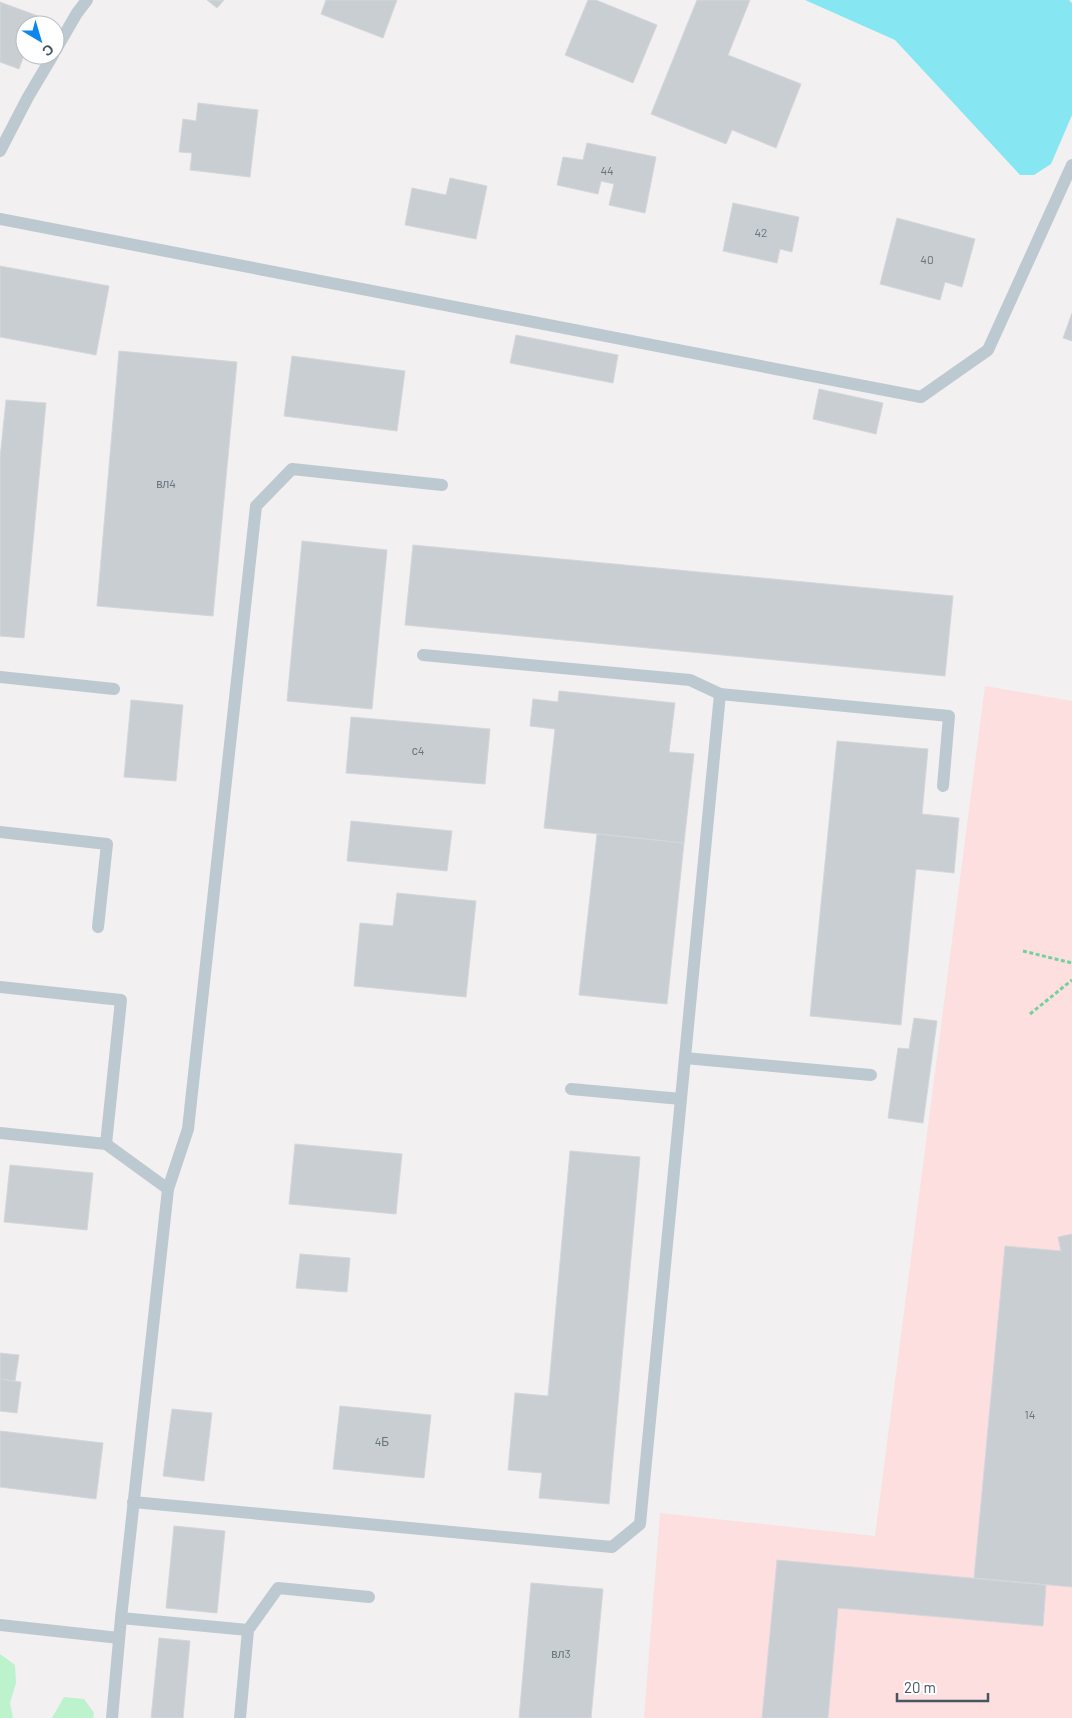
<svg xmlns="http://www.w3.org/2000/svg" width="1072" height="1718" font-family="Barlow,sans-serif">
	<rect width="100%" height="100%" fill="#f2f0f0"/>
	<path fill="#fddfe0" d="M985,686L1072,701V1718H644L660,1513L875,1536Z"/>
	<g fill="#bcf2cc">
		<path d="M0,1654L15,1665L16,1683L10,1703L13,1718H0Z"/>
		<path d="M64,1697L84,1699L94,1713L93,1718H52Z"/>
	</g>
	<path fill="#86e6f2" d="M805,0H1069L1072,3V115L1051,164L1034,175H1020L895,40Z"/>
	<g fill="#c9ced3" stroke="#d3d7dc">
		<path d="M207,0H224L217,8Z"/>
		<path d="M326,0H397L383,38L321,14Z"/>
		<path d="M588,0H596L657,25L633,83L565,55Z"/>
		<path d="M697,0H750L728,55L801,84L776,148L732,130L726,144L651,114Z"/>
		<path d="M0,2L38,16L35,25H25V52L19,69L0,62Z"/>
		<path d="M198,103L258,110L250,177L190,170L192,153L179,152L183,119L196,121Z"/>
		<path d="M587,143L656,157L645,213L609,205L614,184L601,181L598,194L557,185L563,157L583,160Z"/>
		<path d="M450,178L487,186L476,239L405,225L412,188L446,195Z"/>
		<path d="M733,203L799,217L792,252L780,249L777,263L723,251Z"/>
		<path d="M897,218L975,239L962,287L945,282L940,300L880,284Z"/>
		<path d="M0,266L109,286L96,355L0,337Z"/>
		<path d="M1072,313V341L1063,338Z"/>
		<path d="M516,335L618,355L613,383L510,363Z"/>
		<path d="M119,351L237,362L213,616L97,606Z"/>
		<path d="M292,356L405,371L397,431L284,416Z"/>
		<path d="M819,389L883,403L876,434L813,419Z"/>
		<path d="M6,400L46,403L24,638L0,636V458Z"/>
		<path d="M302,541L387,550L372,709L287,701Z"/>
		<path d="M413,545L953,596L945,676L405,625Z"/>
		<path d="M559,691L675,703L669,752L694,754L684,843L544,828L555,729L530,726L533,699L558,702Z"/>
		<path d="M131,700L183,705L176,781L124,777Z"/>
		<path d="M351,717L490,729L485,784L346,773Z"/>
		<path d="M837,741L928,749L922,814L959,818L954,873L916,869L901,1025L810,1016Z"/>
		<path d="M351,821L452,831L447,871L347,861Z"/>
		<path d="M597,834L684,843L667,1004L579,995Z"/>
		<path d="M397,893L476,901L466,997L354,986L360,923L393,926Z"/>
		<path d="M914,1018L937,1021L923,1123L888,1118L898,1048L909,1049Z"/>
		<path d="M295,1144L402,1154L396,1214L289,1204Z"/>
		<path d="M570,1151L640,1157L609,1504L539,1498L542,1473L508,1470L515,1393L548,1396Z"/>
		<path d="M10,1165L93,1173L87,1230L4,1222Z"/>
		<path d="M1072,1234V1587L974,1578L1005,1246L1061,1251L1058,1237Z"/>
		<path d="M300,1254L350,1258L347,1292L296,1288Z"/>
		<path d="M0,1353L19,1355L15,1381L0,1379Z"/>
		<path d="M0,1379L21,1382L17,1413L0,1411Z"/>
		<path d="M340,1406L431,1415L424,1478L333,1469Z"/>
		<path d="M172,1409L212,1413L204,1481L163,1476Z"/>
		<path d="M0,1431L103,1443L96,1499L0,1487Z"/>
		<path d="M174,1526L225,1531L217,1613L166,1608Z"/>
		<path d="M777,1560L1046,1585L1043,1626L838,1608L828,1718H762Z"/>
		<path d="M531,1583L603,1589L591,1718H519Z"/>
		<path d="M159,1638L190,1641L183,1718H151Z"/>
	</g>
	<g fill="none" stroke-linecap="round" stroke-linejoin="round">
		<g stroke="#71d399" stroke-width="3" stroke-dasharray="4 2.5" stroke-linecap="butt">
			<path d="M1023,951L1072,963"/>
			<path d="M1030,1014L1072,980"/>
		</g>
		<g stroke="#bdc9d0" stroke-width="12">
			<path d="M55,51L77,13L87,0"/>
			<path d="M0,151L28,97L53,55"/>
			<path d="M0,219L921,397L988,350L1072,165"/>
			<path d="M423,655L690,680L720,694"/>
			<path d="M0,677L114,689"/>
			<path d="M0,832L107,844L98,927"/>
			<path d="M0,987L121,1000L106,1144"/>
			<path d="M685,1058L871,1075"/>
			<path d="M571,1089L681,1099"/>
			<path d="M0,1133L106,1144L168,1189"/>
			<path d="M133,1502L612,1547L640,1524L720,694L949,716L943,786"/>
			<path d="M121,1618L248,1630L278,1588L369,1597"/>
			<path d="M0,1625L119,1638"/>
			<path d="M112,1718L121,1618L168,1189L188,1129L256,506L292,469L442,485"/>
			<path d="M240,1718L248,1630"/>
		</g>
	</g>
	<g text-anchor="middle" stroke-width="4.5" stroke-linejoin="round" paint-order="stroke">
		<g font-size="12" fill="#67747c">
			<text x="607" y="175">44</text>
			<text x="761" y="237">42</text>
			<text x="927" y="264">40</text>
			<text x="166" y="488">вл4</text>
			<text x="418" y="755">с4</text>
			<text x="1030" y="1419">14</text>
			<text x="382" y="1446">4Б</text>
			<text x="561" y="1658">вл3</text>
		</g>
	</g>
	<g transform="translate(40 40) rotate(142)"><circle r="24" fill="#ffffff" stroke="#b5bbbf"/>
	<path d="M0-4L9 19L0 12L-9 19Z" fill="#0d86f0"/>
	<text y="-8" font-size="14" font-weight="bold" text-anchor="middle" fill="#46565f">С</text>
	</g>
	<path d="M897 1693v8h91v-8" fill="none" stroke="#46565f" stroke-width="2.5"/>
	<text x="904" y="1693" font-size="15" fill="#46565f" stroke="#ffffff" stroke-width="4" paint-order="stroke">20 m</text>
</svg>
